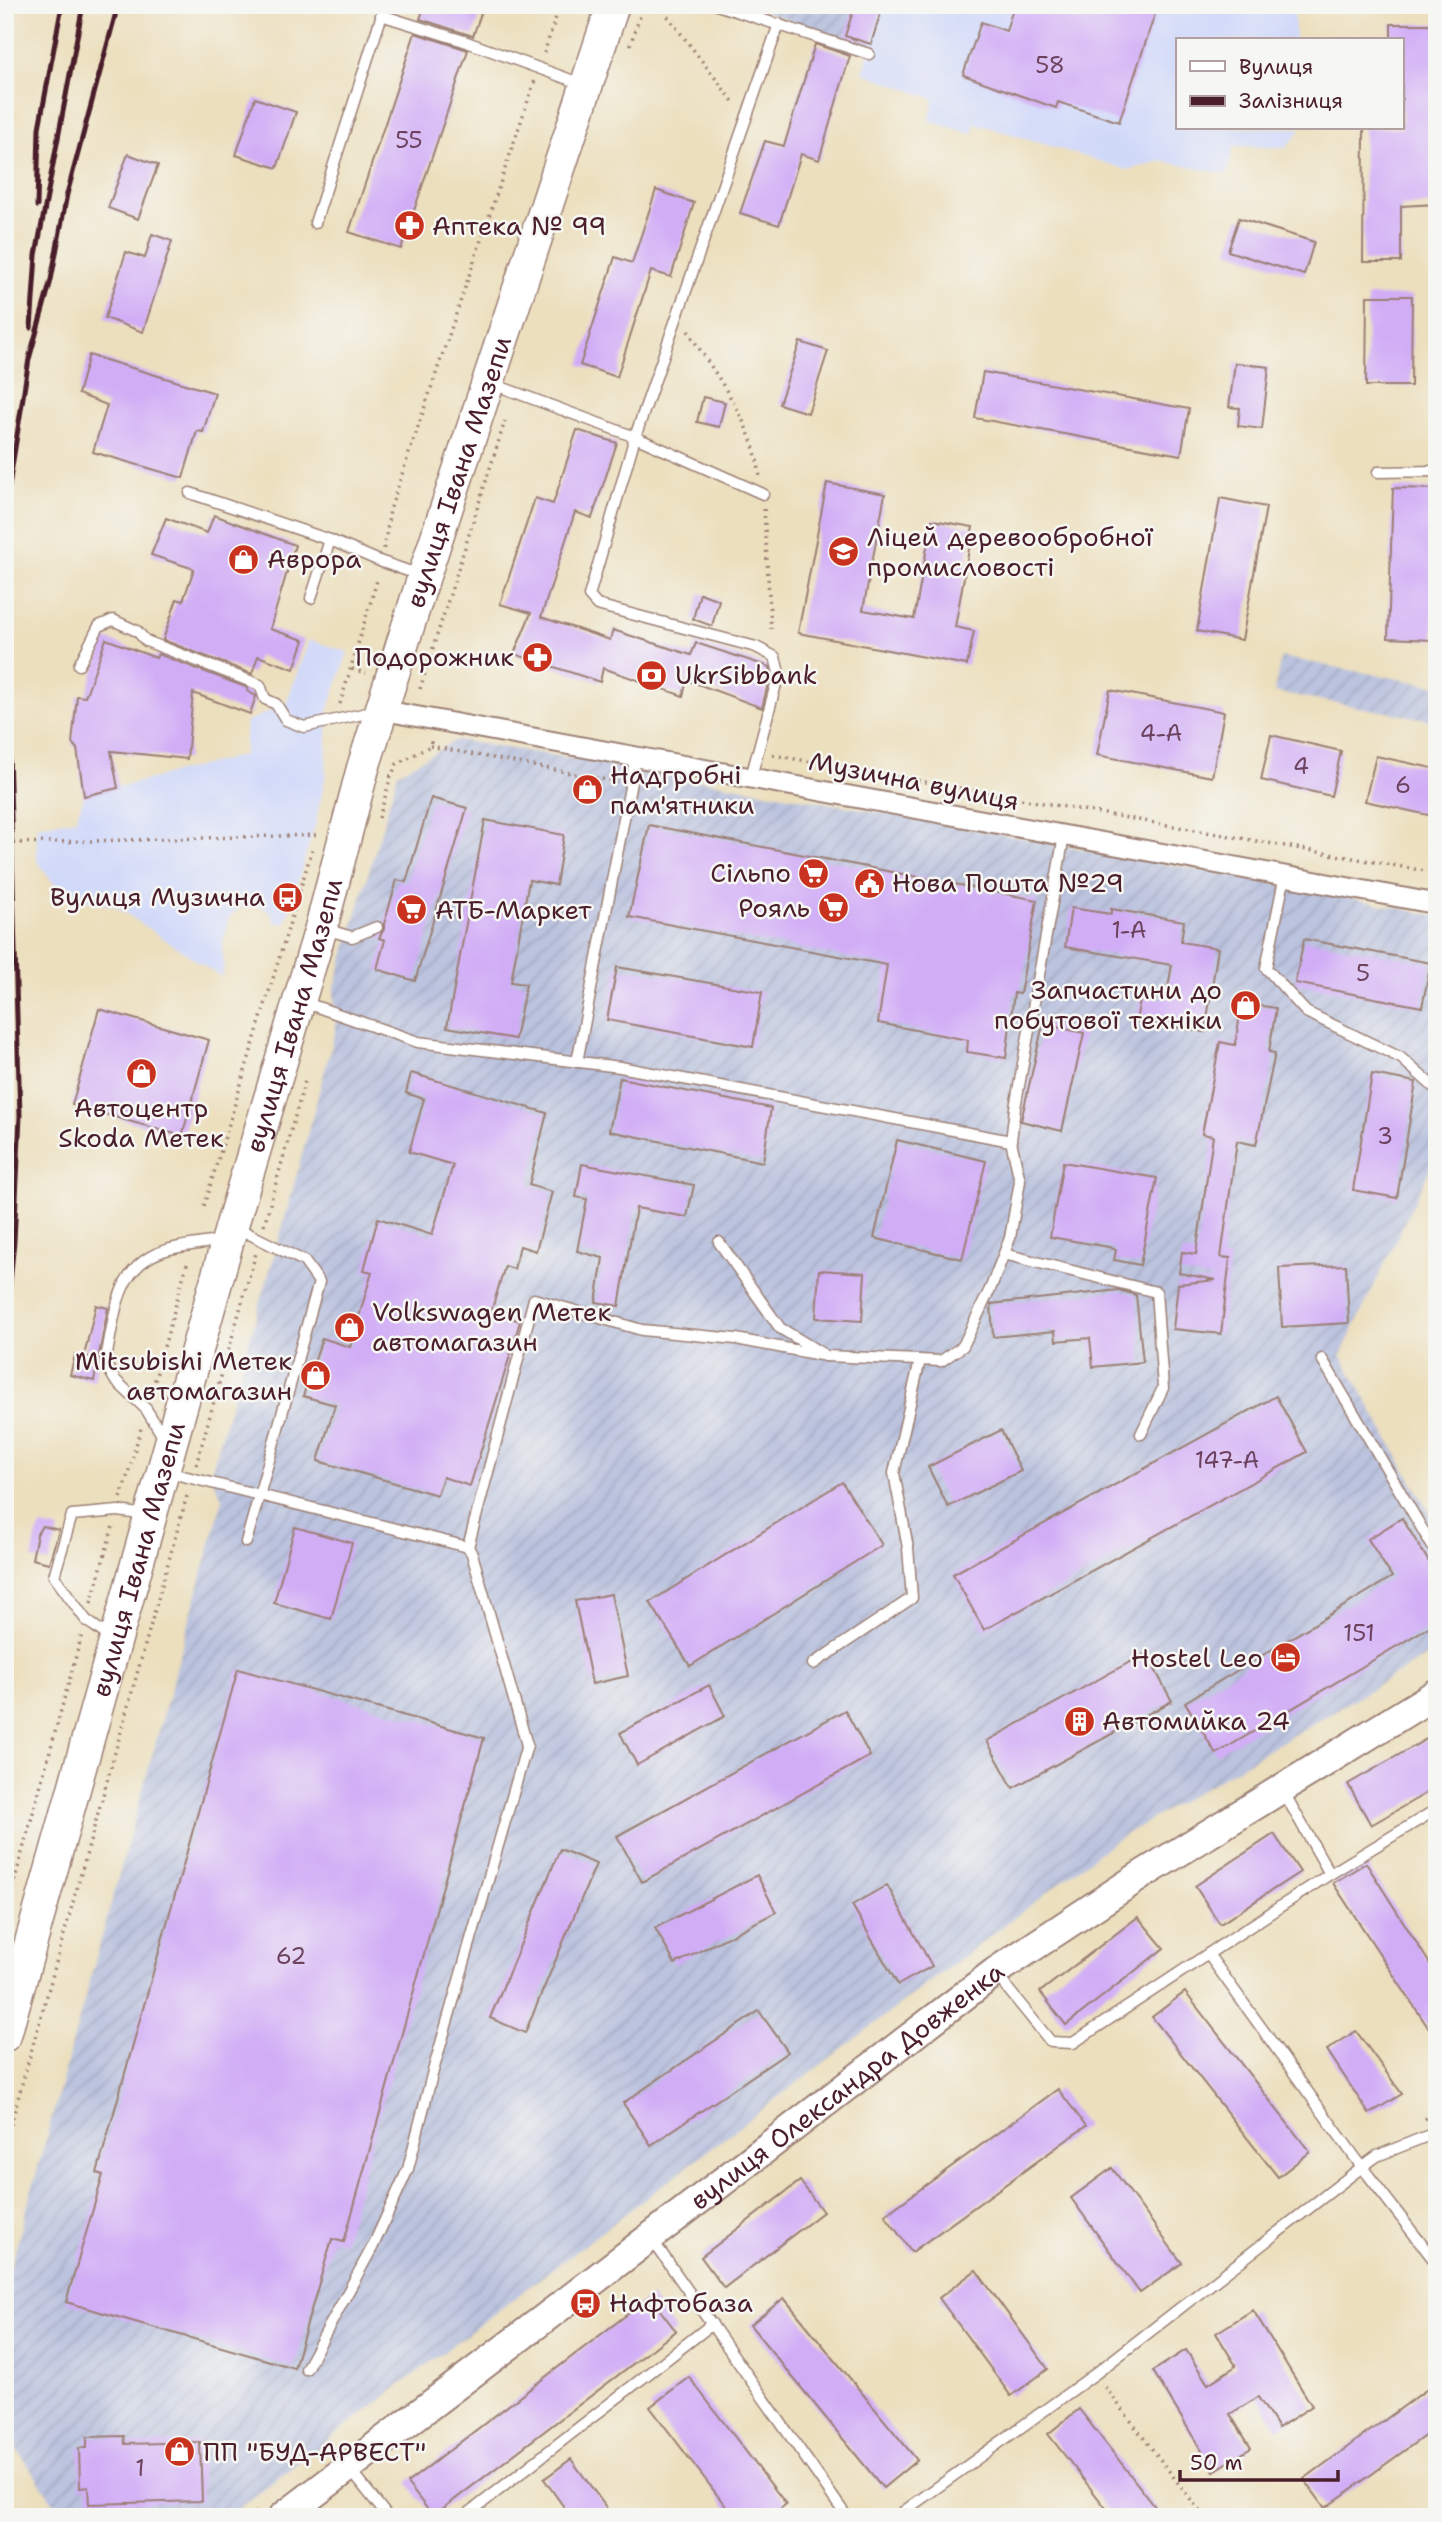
<svg xmlns="http://www.w3.org/2000/svg" width="1442" height="2522" font-family="'Shantell Sans',sans-serif">
	<defs>
		<pattern id="industrial-furrows" width="10" height="10" patternUnits="userSpaceOnUse" patternTransform="scale(1.75)"><rect width="10" height="10" fill="#bbc3de"/><path d="M-1 1l2-2M0 10L10 0M9 11l2-2" fill="none" stroke="#a2a7bf"/></pattern>
	</defs>
	<rect width="100%" height="100%" fill="#f6f6f2"/>
	<filter id="ink" filterUnits="userSpaceOnUse"><feTurbulence type="fractalNoise" baseFrequency=".0143" numOctaves="2"/><feDisplacementMap in="SourceGraphic" scale="14" xChannelSelector="R" yChannelSelector="G"/><feConvolveMatrix kernelMatrix="1 2 1 2 8 2 1 2 1" color-interpolation-filters="sRGB"/></filter>
	<filter id="wash" filterUnits="userSpaceOnUse"><feTurbulence type="fractalNoise" baseFrequency=".00686" numOctaves="4" result="noise"/><feDisplacementMap in="SourceGraphic" scale="28" xChannelSelector="R" yChannelSelector="G"/><feGaussianBlur stdDeviation="1.57" result="paint"/><feColorMatrix in="noise" values="0 0 0 0 0 0 0 0 0 0 0 0 0 0 0 0 0 1.4 0 .05"/><feComposite in="paint" operator="in"/></filter>
	<g filter="url(#wash)">
		<rect width="100%" height="100%" fill="#ecdfbd"/>
		<g fill="#d1d9f9">
			<path d="M883,5H1294L1295,40H1178V128H1299L1300,131L1286,148L1234,146L1227,174L1161,161L1128,170L975,123L972,134L929,121L934,99L863,73Z"/>
			<path d="M309,640L348,652L328,711L326,775L315,825L285,924L275,922L269,910L252,904L244,905L229,917L222,945L224,970L221,977L115,906L63,896L37,861L36,826L76,819L84,796L244,755L246,722L286,704Z"/>
		</g>
		<g fill="url(#industrial-furrows)">
			<path d="M746,5H883L870,48Z"/>
			<path d="M1281,657L1437,686V721L1274,692Z"/>
			<path d="M456,740L650,771L1317,891L1437,916V1154L1341,1355L1437,1526V1650L1116,1840L227,2517H75L56,2506L5,2432V2287L223,1499L210,1475L283,1225L336,1029L334,990L398,773Z"/>
		</g>
		<g id="blocks">
			<g fill="#d1adf6">
				<path d="M425,5H484L473,36L420,19Z"/>
				<path d="M855,5H883L871,44L845,36Z"/>
				<path d="M1014,5H1158L1119,122L1058,102L1056,108L963,75L981,22L1006,31Z"/>
				<path d="M1391,24H1437V204L1401,206V262H1363L1364,128H1402V40H1391Z"/>
				<path d="M415,33L468,50L401,249L349,232Z"/>
				<path d="M815,44L850,56L819,160L801,154L779,225L740,213L765,141L784,146Z"/>
				<path d="M255,98L296,112L277,168L236,155Z"/>
				<path d="M128,154L158,165L138,219L108,208Z"/>
				<path d="M656,190L694,203L671,277L651,271L617,377L580,365L615,257L632,263Z"/>
				<path d="M1239,218L1314,242L1304,275L1228,251Z"/>
				<path d="M152,234L172,241L143,332L105,318L126,252L145,258Z"/>
				<path d="M1367,296H1412L1411,386H1366Z"/>
				<path d="M800,342L828,351L808,413L779,404Z"/>
				<path d="M89,355L215,393L203,432L197,431L183,478L93,452L107,405L78,394Z"/>
				<path d="M1235,363L1269,367L1262,429L1238,426L1240,408L1229,407Z"/>
				<path d="M983,372L1189,409L1181,455L975,418Z"/>
				<path d="M703,397L725,402L719,427L697,422Z"/>
				<path d="M577,430L617,443L592,518L575,512L541,617L610,640L613,630L691,655L696,643L770,667L771,672L762,708L687,680L683,696L603,668L600,682L514,654L531,613L500,604L535,498L553,504Z"/>
				<path d="M827,483L885,494L863,610L914,619L932,520L973,527L955,627L974,631L967,665L798,633Z"/>
				<path d="M1393,488L1437,489L1433,640L1388,638Z"/>
				<path d="M1220,498L1266,507L1242,640L1197,631Z"/>
				<path d="M214,515L295,545L270,629L304,640L294,669L258,656L252,674L163,640L177,599L183,601L194,569L151,555L166,518L207,533Z"/>
				<path d="M700,593L719,600L712,626L693,619Z"/>
				<path d="M106,639L156,658L158,654L248,688L247,691L256,696L250,714L193,693L187,759L111,751L118,788L84,796L77,749L72,743L77,696L85,697Z"/>
				<path d="M1110,690L1224,712L1212,777L1097,755Z"/>
				<path d="M1271,735L1341,751L1331,796L1261,780Z"/>
				<path d="M1376,756L1437,769V817L1365,801Z"/>
				<path d="M431,798L467,808L415,981L377,969L385,940L379,938L384,929V924L397,880L406,882Z"/>
				<path d="M485,820L564,835L556,885L529,880L511,982L526,984L515,1039L447,1027Z"/>
				<path d="M649,825L1037,900L1020,994L1014,993L1006,1058L967,1052L968,1040L878,1023L887,965L629,917Z"/>
				<path d="M1071,908L1111,914V909L1184,921L1181,942L1218,948L1205,1032L1136,1021L1141,995L1166,999L1172,965L1065,947Z"/>
				<path d="M1304,939L1431,963L1422,1007L1295,983Z"/>
				<path d="M617,967L762,992L753,1047L607,1020Z"/>
				<path d="M1242,1003L1276,1008L1269,1052L1275,1053L1256,1145L1237,1141L1221,1257L1230,1258L1221,1334L1173,1329L1178,1284L1216,1280L1179,1273L1182,1252L1196,1254L1213,1136L1202,1134L1220,1042L1235,1045Z"/>
				<path d="M99,1009L209,1040L182,1136L72,1105Z"/>
				<path d="M1043,1024L1084,1033L1062,1131L1021,1121Z"/>
				<path d="M411,1073L547,1113L529,1185L552,1192L536,1251L520,1246L514,1269L505,1266L491,1312L520,1321L509,1359L470,1486L443,1477L437,1495L318,1461L335,1405L303,1396L322,1338L350,1347L372,1272L364,1270L378,1218L432,1235L453,1165L409,1152L424,1099L406,1093Z"/>
				<path d="M1372,1074L1416,1082L1397,1198L1353,1190Z"/>
				<path d="M620,1078L771,1108L763,1162L609,1131Z"/>
				<path d="M897,1140L986,1161L962,1259L874,1238Z"/>
				<path d="M1063,1162L1157,1178L1140,1265L1114,1260L1116,1250L1109,1247L1050,1237Z"/>
				<path d="M582,1164L694,1185L687,1217L636,1208L619,1306L596,1302L603,1258L577,1251L587,1199L576,1197Z"/>
				<path d="M1346,1265L1349,1323L1282,1327L1279,1268Z"/>
				<path d="M819,1270L865,1273L862,1321L816,1318Z"/>
				<path d="M1119,1290L1136,1295L1143,1362L1093,1367L1090,1338L1056,1341L1055,1331L993,1337L991,1304Z"/>
				<path d="M96,1305L108,1308L94,1381L70,1375L75,1355L89,1357L84,1356Z"/>
				<path d="M1276,1396L1307,1452L984,1630L953,1574Z"/>
				<path d="M1001,1430L1021,1471L948,1507L928,1467Z"/>
				<path d="M842,1482L882,1545L690,1666L650,1602Z"/>
				<path d="M1402,1518L1437,1575V1622L1216,1754L1185,1702L1392,1577L1368,1539Z"/>
				<path d="M42,1526L59,1530L49,1563L32,1559L37,1534Z"/>
				<path d="M295,1527L352,1543L331,1619L274,1603Z"/>
				<path d="M611,1594L628,1676L592,1684L575,1601Z"/>
				<path d="M1146,1653L1172,1701L1013,1788L987,1741Z"/>
				<path d="M238,1669L484,1738L344,2242L332,2239L294,2368L66,2302L103,2175L97,2173Z"/>
				<path d="M709,1685L725,1716L637,1765L620,1733Z"/>
				<path d="M845,1710L870,1756L642,1882L617,1836Z"/>
				<path d="M1437,1733V1787L1371,1825L1348,1784Z"/>
				<path d="M1274,1834L1300,1872L1220,1924L1195,1886Z"/>
				<path d="M560,1849L596,1864L525,2033L490,2018Z"/>
				<path d="M1366,1863L1437,1975V2041L1333,1883Z"/>
				<path d="M757,1875L776,1912L675,1964L655,1928Z"/>
				<path d="M887,1885L932,1966L898,1985L852,1905Z"/>
				<path d="M1138,1917L1164,1948L1066,2025L1040,1992Z"/>
				<path d="M1185,1992L1310,2152L1278,2177L1152,2017Z"/>
				<path d="M759,2011L788,2052L651,2145L623,2103Z"/>
				<path d="M1356,2031L1402,2094L1369,2114L1327,2050Z"/>
				<path d="M1058,2089L1086,2126L912,2252L885,2215Z"/>
				<path d="M1112,2168L1182,2263L1140,2293L1071,2198Z"/>
				<path d="M800,2181L823,2212L724,2288L701,2257Z"/>
				<path d="M976,2270L1048,2369L1011,2396L939,2298Z"/>
				<path d="M650,2297L676,2331L433,2516L407,2483Z"/>
				<path d="M784,2298L917,2460L883,2488L750,2325Z"/>
				<path d="M1253,2310L1312,2406L1278,2428L1258,2397L1230,2414L1251,2448L1214,2471L1153,2371L1186,2350L1208,2384L1236,2366L1216,2333Z"/>
				<path d="M689,2377L786,2504L770,2517H734L650,2407Z"/>
				<path d="M1437,2382V2427L1325,2508L1304,2479Z"/>
				<path d="M1079,2409L1163,2517H1113L1048,2434Z"/>
				<path d="M124,2436L125,2444L200,2442L202,2501L89,2504L88,2487L80,2488L79,2448H87V2437Z"/>
				<path d="M571,2459L613,2517H571L544,2479Z"/>
			</g>
		</g>
	</g>
	<g filter="url(#ink)">
		<use href="#blocks" fill-opacity="0" stroke="#9b7f74" stroke-width="2"/>
		<g fill="none" stroke-linecap="round" stroke-linejoin="round">
			<defs>
				<g id="lane">
					<path d="M717,5L869,54"/>
					<path d="M381,15L464,41L582,84"/>
					<path d="M315,223L385,5"/>
					<path d="M493,384L635,437L763,494"/>
					<path d="M1378,472L1437,471"/>
					<path d="M190,493L330,540L382,562L420,575"/>
					<path d="M311,598L330,540"/>
					<path d="M79,665L99,626L113,620L137,631L146,641L260,685L265,699L276,704L286,720L304,727L376,711"/>
					<path d="M751,777L779,673L775,657L756,647L597,605L589,596L635,437L779,24"/>
					<path d="M1285,875L1266,968L1306,1012L1401,1058L1437,1090"/>
					<path d="M325,929L352,937L377,927"/>
					<path d="M303,1002L418,1042L620,1067L1011,1141"/>
					<path d="M577,1062L636,756"/>
					<path d="M235,1227L304,1261L319,1282L246,1542"/>
					<path d="M719,1242L780,1328L826,1356L941,1361L963,1346L991,1287L1010,1238L1020,1181L1011,1141L1015,1108L1064,836"/>
					<path d="M1004,1254L1156,1292L1163,1388L1141,1434"/>
					<path d="M1322,1359L1437,1554"/>
					<path d="M164,1438L146,1409L115,1380L105,1363C116,1315 114,1263 170,1249C187,1245 206,1243 224,1240"/>
					<path d="M167,1472L468,1547L534,1299L642,1330L736,1339L826,1356"/>
					<path d="M112,1639L86,1620L54,1576L72,1515L118,1511L147,1515"/>
					<path d="M813,1664L912,1598L908,1548L894,1473L920,1360"/>
					<path d="M1330,1874L1437,1809"/>
					<path d="M995,1973L1051,2042L1073,2043L1208,1954"/>
					<path d="M1437,2132L1377,2156L1362,2167L1437,2264"/>
					<path d="M651,2238L847,2517"/>
					<path d="M306,2369L373,2246L408,2169L433,2071L527,1745L472,1554L468,1547"/>
					<path d="M349,2468L388,2517"/>
					<path d="M464,2517L712,2324"/>
					<path d="M896,2517L1095,2374L1362,2167L1208,1954L1330,1874L1283,1791"/>
				</g>
				<path id="street" d="M381,710L1437,904"/>
				<g id="secondary">
					<path id="s1" d="M283,2517L579,2292L995,1972L1140,1876L1437,1693"/>
				</g>
				<g id="primary">
					<path id="s2" d="M5,2035L232,1225L321,928L363,768L424,576L613,5"/>
				</g>
			</defs>
			<use href="#lane" stroke="#9b7f74" stroke-width="13"/>
			<use href="#street" stroke="#9b7f74" stroke-width="23"/>
			<use href="#secondary" stroke="#9b7f74" stroke-width="32"/>
			<use href="#primary" stroke="#9b7f74" stroke-width="35"/>
			<g stroke="#9b7f74" stroke-width="3.5" stroke-dasharray="2 5" stroke-linecap="butt">
				<path d="M659,5L735,104"/>
				<path d="M630,45L644,5"/>
				<path d="M544,53L560,5"/>
				<path d="M688,331C716,376 754,423 760,477"/>
				<path d="M764,509L771,629"/>
				<path d="M384,549L390,510L535,80"/>
				<path d="M352,669L366,673"/>
				<path d="M420,689L505,421"/>
				<path d="M340,704L378,577"/>
				<path d="M430,746L617,782"/>
				<path d="M773,755L1437,873"/>
				<path d="M389,776H391L397,764L430,746L432,737"/>
				<path d="M379,818L391,776"/>
				<path d="M13,843L317,835"/>
				<path d="M204,1206L312,850"/>
				<path d="M264,1225L305,1081"/>
				<path d="M151,1394L188,1260"/>
				<path d="M196,1465L256,1253"/>
				<path d="M121,1498L141,1428"/>
				<path d="M91,1603L113,1526"/>
				<path d="M5,1915L82,1634"/>
				<path d="M1425,2119L1437,2110"/>
				<path d="M5,2145L188,1492"/>
				<path d="M1105,2387L1204,2517"/>
				<path d="M250,2517L260,2510"/>
			</g>
			<use href="#lane" stroke="#fff" stroke-width="10"/>
			<use href="#street" stroke="#fff" stroke-width="19"/>
			<use href="#secondary" stroke="#fff" stroke-width="28"/>
			<use href="#primary" stroke="#fff" stroke-width="32"/>
			<g stroke="#4a1f2b" stroke-width="5">
				<path d="M37,206L39,128L62,5"/>
				<path d="M31,328L36,255L83,5"/>
				<path d="M5,511L29,359L51,280L67,194L118,5"/>
				<path d="M5,621L20,1116L14,1241L5,1335"/>
			</g>
		</g>
	</g>
	<defs>
		<symbol id="pharmacy-disc" viewBox="-11 -11 22 22"><circle r="9.5" fill="#c8321e" stroke="#f6f6f2"/><path d="M-2-6h4v4h4v4h-4v4h-4v-4h-4v-4h4Z" fill="#fff"/></symbol>
		<symbol id="school-disc" viewBox="-11 -11 22 22"><circle r="9.5" fill="#c8321e" stroke="#f6f6f2"/><path d="M0-5L7-2L0 1L-7-2ZM-4 1L0 2.5L4 1V4Q0 6-4 4Z" fill="#fff"/></symbol>
		<symbol id="shop-disc" viewBox="-11 -11 22 22"><circle r="9.5" fill="#c8321e" stroke="#f6f6f2"/><path d="M-5-2.5h2.3a2.7 3.5 0 0 1 5.4 0H5L5.5 6h-11ZM-1.5-2.5h3a1.5 2.3 0 0 0-3 0Z" fill="#fff"/></symbol>
		<symbol id="bank-disc" viewBox="-11 -11 22 22"><circle r="9.5" fill="#c8321e" stroke="#f6f6f2"/><path d="M-6-4H6V4H-6ZM0-2.3a2.3 2.3 0 1 0 0 4.6a2.3 2.3 0 1 0 0-4.6Z" fill="#fff"/></symbol>
		<symbol id="supermarket-disc" viewBox="-11 -11 22 22"><circle r="9.5" fill="#c8321e" stroke="#f6f6f2"/><path d="M-6-5.5h2.5l.6 2H6L4.5 2H-2.5L-4.4-4H-6ZM-1.5 3.2a1.3 1.3 0 1 0 .1 0ZM3 3.2a1.3 1.3 0 1 0 .1 0Z" fill="#fff"/></symbol>
		<symbol id="civic-disc" viewBox="-11 -11 22 22"><circle r="9.5" fill="#c8321e" stroke="#f6f6f2"/><path d="M-.6-6.5H3V-4.5H.6V-3L4-1V1h2V6H-6V1h2V-1L-.6-3ZM-1.2 2.5V6h2.4V2.5Z" fill="#fff"/></symbol>
		<symbol id="bus-disc" viewBox="-11 -11 22 22"><circle r="9.5" fill="#c8321e" stroke="#f6f6f2"/><path d="M-5-6H5V4H4V6H2V4H-2V6H-4V4H-5ZM-3.5-4V0h7V-4ZM-3.5 1.2v1.5H-2V1.2ZM2 1.2v1.5H3.5V1.2Z" fill="#fff"/></symbol>
		<symbol id="hotel-disc" viewBox="-11 -11 22 22"><circle r="9.5" fill="#c8321e" stroke="#f6f6f2"/><path d="M-6-4.5h1.5V1H6V5H4.5V3h-9V5H-6ZM-4 0a1.8 1.8 0 1 1 3.6 0ZM.5 0V-2.5h3Q6-2.5 6 0Z" fill="#fff"/></symbol>
		<symbol id="building-disc" viewBox="-11 -11 22 22"><circle r="9.5" fill="#c8321e" stroke="#f6f6f2"/><path d="M-4-6H4V6H1V3H-1V6H-4ZM-2.5-4.3h1.7v1.8h-1.7ZM.8-4.3h1.7v1.8H.8ZM-2.5-1h1.7V.8h-1.7ZM.8-1h1.7V.8H.8Z" fill="#fff"/></symbol>
	</defs>
	<g fill-rule="evenodd">
		<use href="#pharmacy-disc" x="392" y="208" width="35" height="35"/>
		<use href="#school-disc" x="826" y="534" width="35" height="35"/>
		<use href="#shop-disc" x="226" y="542" width="35" height="35"/>
		<use href="#pharmacy-disc" x="520" y="640" width="35" height="35"/>
		<use href="#bank-disc" x="634" y="658" width="35" height="35"/>
		<use href="#shop-disc" x="570" y="772" width="35" height="35"/>
		<use href="#supermarket-disc" x="796" y="856" width="35" height="35"/>
		<use href="#civic-disc" x="852" y="866" width="35" height="35"/>
		<use href="#bus-disc" x="270" y="880" width="35" height="35"/>
		<use href="#supermarket-disc" x="816" y="890" width="35" height="35"/>
		<use href="#supermarket-disc" x="394" y="892" width="35" height="35"/>
		<use href="#shop-disc" x="1228" y="988" width="35" height="35"/>
		<use href="#shop-disc" x="124" y="1056" width="35" height="35"/>
		<use href="#shop-disc" x="332" y="1310" width="35" height="35"/>
		<use href="#shop-disc" x="298" y="1358" width="35" height="35"/>
		<use href="#hotel-disc" x="1268" y="1640" width="35" height="35"/>
		<use href="#building-disc" x="1062" y="1704" width="35" height="35"/>
		<use href="#bus-disc" x="568" y="2286" width="35" height="35"/>
		<use href="#shop-disc" x="162" y="2434" width="35" height="35"/>
	</g>
	<g text-anchor="middle" stroke-width="5" stroke-linejoin="round" paint-order="stroke">
		<g font-size="23" fill="#6c425e">
			<text x="1050" y="73">58</text>
			<text x="409" y="148">55</text>
			<text x="1161" y="741">4-А</text>
			<text x="1301" y="774">4</text>
			<text x="1403" y="793">6</text>
			<text x="1129" y="938">1-А</text>
			<text x="1363" y="981">5</text>
			<text x="1385" y="1144">3</text>
			<text x="1227" y="1468">147-А</text>
			<text x="1359" y="1641">151</text>
			<text x="291" y="1964">62</text>
			<text x="140" y="2476">1</text>
		</g>
		<g font-size="26" fill="#4a1f2b" stroke="#f6f6f2" text-anchor="start">
			<text x="432" y="235">Аптека № 99</text>
			<text x="867" y="546">Ліцей деревообробної<tspan x="867" dy="30">промисловості</tspan></text>
			<text x="267" y="568">Аврора</text>
			<text x="514" y="666" text-anchor="end">Подорожник</text>
			<text x="675" y="684">UkrSibbank</text>
			<text x="610" y="784">Надгробні<tspan x="610" dy="30">пам'ятники</tspan></text>
			<text x="791" y="882" text-anchor="end">Сільпо</text>
			<text x="892" y="892">Нова Пошта №29</text>
			<text x="265" y="906" text-anchor="end">Вулиця Музична</text>
			<text x="810" y="917" text-anchor="end">Рояль</text>
			<text x="435" y="919">АТБ-Маркет</text>
			<text x="1222" y="999" text-anchor="end">Запчастини до<tspan x="1222" dy="30">побутової техніки</tspan></text>
			<text x="141" y="1117" text-anchor="middle">Автоцентр<tspan x="141" dy="30">Skoda Метек</tspan></text>
			<text x="372" y="1321">Volkswagen Метек<tspan x="372" dy="30">автомагазин</tspan></text>
			<text x="292" y="1370" text-anchor="end">Mitsubishi Метек<tspan x="292" dy="30">автомагазин</tspan></text>
			<text x="1263" y="1667" text-anchor="end">Hostel Leo</text>
			<text x="1102" y="1730">Автомийка 24</text>
			<text x="609" y="2312">Нафтобаза</text>
			<text x="203" y="2461">ПП "БУД-АРВЕСТ"</text>
		</g>
		<g font-size="26" fill="#4a1f2b" stroke="#f6f6f2">
			<text dy="9" stroke="none"><textPath href="#s2" startOffset="1628">вулиця Івана Мазепи</textPath></text>
			<text transform="translate(914 781) rotate(11)" y="9">Музична вулиця</text>
			<text dy="9" stroke="none"><textPath href="#s2" startOffset="1060">вулиця Івана Мазепи</textPath></text>
			<text dy="9" stroke="none"><textPath href="#s2" startOffset="494">вулиця Івана Мазепи</textPath></text>
			<text dy="9" stroke="none"><textPath href="#s1" startOffset="710">вулиця Олександра Довженка</textPath></text>
		</g>
	</g>
	<rect width="1442" height="2522" fill="none" stroke="#f6f6f2" stroke-width="28"/>
	<rect x="1176" y="38" width="228" height="91" fill="#f6f6f2" stroke="#b1a0a2" stroke-width="2"/>
	<rect x="1190" y="61" width="35" height="10" fill="#ffffff" stroke="#b1a0a2" stroke-width="2"/>
	<text x="1239" y="74" font-size="21" fill="#4a1f2b">Вулиця</text>
	<rect x="1190" y="96" width="35" height="10" fill="#4a1f2b" stroke="#b1a0a2" stroke-width="2"/>
	<text x="1239" y="108" font-size="21" fill="#4a1f2b">Залізниця</text>
	<path d="M1180 2470v10h158v-10" fill="none" stroke="#4a1f2b" stroke-width="3.5"/>
	<text x="1190" y="2470" font-size="21" fill="#4a1f2b" stroke="#f6f6f2" stroke-width="5" paint-order="stroke">50 m</text>
</svg>
